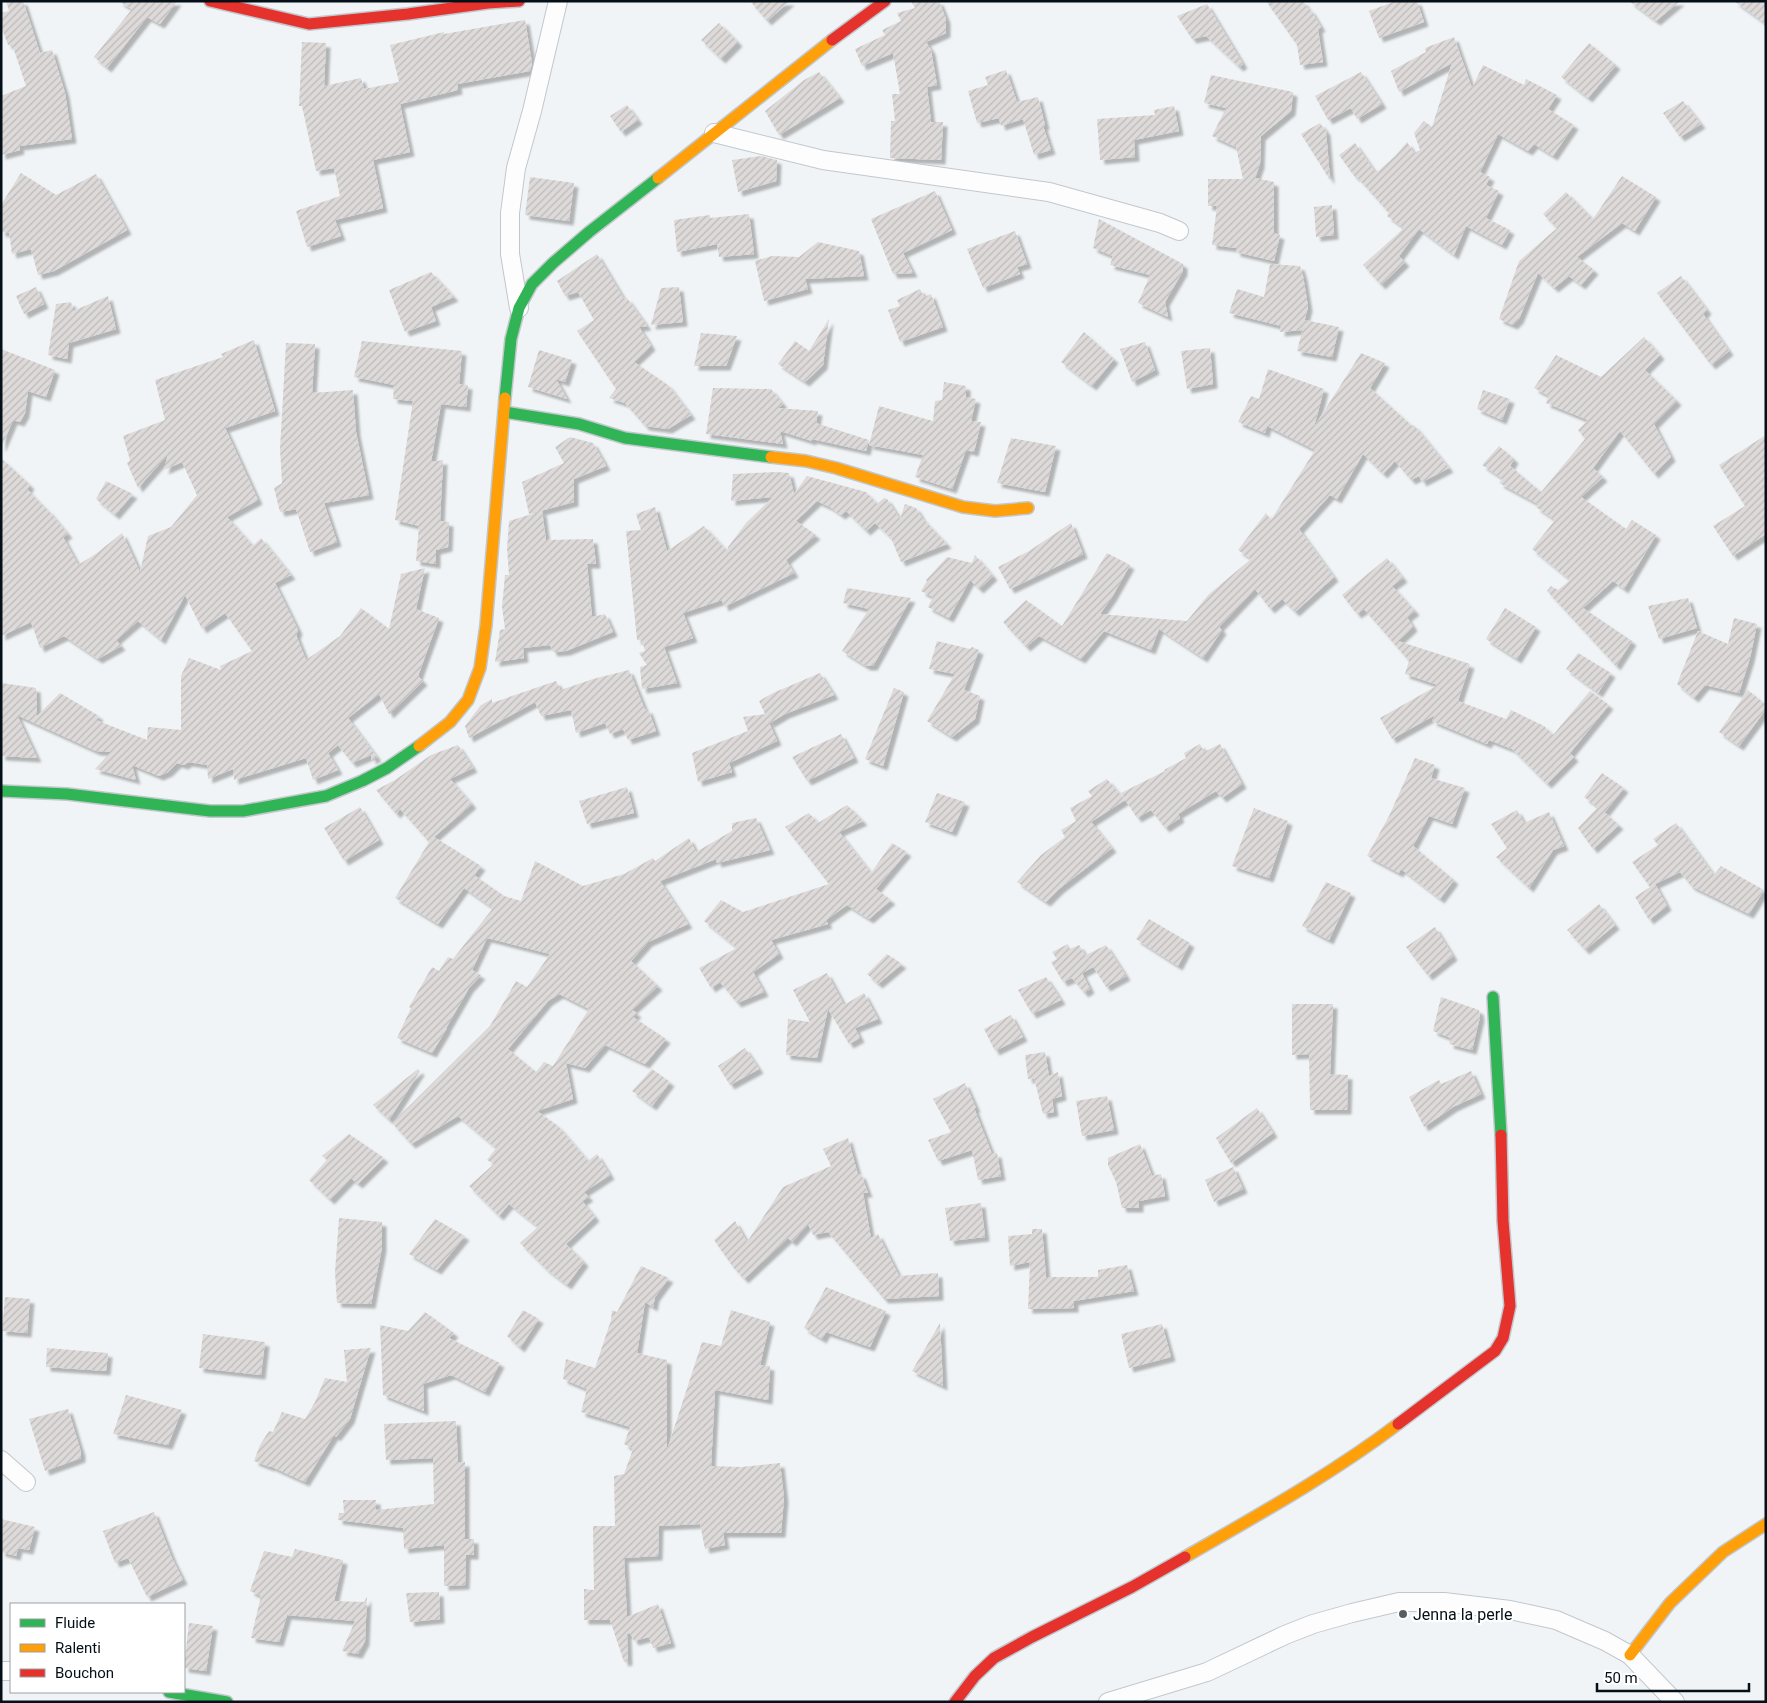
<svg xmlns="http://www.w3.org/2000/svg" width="1767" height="1703" font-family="Roboto,sans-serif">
	<defs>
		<pattern id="building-hatch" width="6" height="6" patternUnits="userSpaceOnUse" patternTransform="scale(1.25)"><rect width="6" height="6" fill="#dedada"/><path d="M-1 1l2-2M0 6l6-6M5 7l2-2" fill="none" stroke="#bdbaba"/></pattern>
		<filter id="shadow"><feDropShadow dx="4.5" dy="4.5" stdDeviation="1" flood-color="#0004"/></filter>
	</defs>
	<rect width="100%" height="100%" fill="#f1f4f6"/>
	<g fill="url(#building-hatch)" fill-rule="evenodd" filter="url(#shadow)">
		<path d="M6,1H23L40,53L52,50L65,93L72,139L19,146L20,150L1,155V96L26,86L12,44L8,45L1,26V13L9,11Z"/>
		<path d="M118,1H177L160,24L147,17L107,68L94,57L132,9Z"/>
		<path d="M750,1H790L767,21Z"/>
		<path d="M911,1H939L946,19V33L926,42L931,50L937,85L927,87L931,122H943L941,160L890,158L891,121H895L892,94H900L893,53L862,66L855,49L885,35L882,30L901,21L897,13L915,8Z"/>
		<path d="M1266,1H1303L1309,10L1310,9L1321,27L1318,29L1323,62L1300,65L1297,45Z"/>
		<path d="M1396,1H1417L1424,22L1379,38L1369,11Z"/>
		<path d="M1629,1H1680L1656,21Z"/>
		<path d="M1734,1H1766V24Z"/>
		<path d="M1207,4L1243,64L1239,67L1206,36L1192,39L1177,16Z"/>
		<path d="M525,20L532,63L530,71L457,84L458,90L400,104L410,152L373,160L383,208L335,220L341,236L307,247L296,211L340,196L334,168L316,171L302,106H299L302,42L326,43L324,86L361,78L364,89L399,82L390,45L444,32V34Z"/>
		<path d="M719,23L738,42L721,59L701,40Z"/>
		<path d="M1454,37L1472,88L1483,65L1524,85L1526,79L1557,95L1548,109L1574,125L1553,156L1534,144L1528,151L1498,134L1480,172L1490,177L1486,185L1499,191L1486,218L1510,230L1502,245L1466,226L1454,255L1419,229L1399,256L1405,262L1381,285L1363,265L1404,228L1387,216L1389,213L1357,177H1355L1339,155L1355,143L1376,173L1395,156L1407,142L1414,153L1420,150L1414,133L1424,121L1432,127L1452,63L1399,92L1391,71L1426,52L1425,48Z"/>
		<path d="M1589,43L1616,65L1588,98L1561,77Z"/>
		<path d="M1006,70L1017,102L1038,97L1045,125L1043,126L1051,150L1034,155L1023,119L1001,126L999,118L977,123L968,91L988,85L985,77Z"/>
		<path d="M819,72L840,98L779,135L765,111L804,80Z"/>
		<path d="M1361,72L1382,104L1357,119L1351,108L1328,120L1315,96Z"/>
		<path d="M1211,75L1293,92L1291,111L1261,136L1260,164L1255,178L1274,182V233L1280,235L1274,261L1236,252V248L1212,245L1217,206H1208V179H1243L1236,147L1212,136L1226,108L1204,103Z"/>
		<path d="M1683,101L1701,124L1680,137L1663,113Z"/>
		<path d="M627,105L638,120L621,132L610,116Z"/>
		<path d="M1174,106L1179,131L1134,140L1135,157L1100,160L1097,119L1155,115L1154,110Z"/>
		<path d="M1320,123L1326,131L1330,180L1301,134Z"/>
		<path d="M761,156L777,160L776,181L738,192L732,160Z"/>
		<path d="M21,173L56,195L96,174L127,230L54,271L38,275L31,249L12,254L9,233L1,232V205Z"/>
		<path d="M1622,176L1656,197L1635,231L1622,223L1577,257L1594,270L1581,285L1569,276L1554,288L1538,273L1519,319L1513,325L1499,319L1519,261L1557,228L1543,214L1566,192L1593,219Z"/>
		<path d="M530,177L574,183L569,221L525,215Z"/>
		<path d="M935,191L952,230L903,253L913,273L893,274L871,219Z"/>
		<path d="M1332,205L1334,235L1316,237L1314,207Z"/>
		<path d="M749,214L754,254L719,257L717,244L677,252L674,220L710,215V218Z"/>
		<path d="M1099,219L1183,264V271L1165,302L1168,317L1138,303L1150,275L1110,265L1113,256L1093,248Z"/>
		<path d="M1015,231L1027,264L1017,267L1020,274L983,288L967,249Z"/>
		<path d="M818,242L859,251L864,276L805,279L808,289L764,301L755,261L772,256L799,257Z"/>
		<path d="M597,254L624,299L627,298L647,326L639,327L651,346L634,362L668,385L691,415L668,429L645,426L625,403L609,398L616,389L577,331L594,320L578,292L565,296L557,281Z"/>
		<path d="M1270,264L1300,266L1303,276L1308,307L1302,330L1280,332L1281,326L1229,313L1237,289L1264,297Z"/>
		<path d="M431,272L454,297L431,307L436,321L405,332L389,290Z"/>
		<path d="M1681,276L1707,310L1703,314L1729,351L1711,365L1657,293Z"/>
		<path d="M36,287L44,304L24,314L16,296Z"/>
		<path d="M679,287L683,322L651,325L661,288Z"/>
		<path d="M920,289L924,297L931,294L943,327L900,342L888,310L900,306L897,300Z"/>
		<path d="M108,296L116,329L69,343L67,359L48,355L56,304L71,302L73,311Z"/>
		<path d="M829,319L823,365L805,382L778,364L795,341L809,351Z"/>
		<path d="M1305,320L1339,327L1332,357L1297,351Z"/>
		<path d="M1084,332L1114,359L1092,386L1061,362Z"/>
		<path d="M701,333L737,336L726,366H694Z"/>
		<path d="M1644,337L1660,355L1645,370L1677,401L1654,424L1671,457L1654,474L1620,431L1593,468L1603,477L1581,497L1626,529L1632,520L1656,535L1624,589L1613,581L1583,608L1632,641L1616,666L1547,591L1551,586L1558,590L1570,580L1532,549L1555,520L1536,507L1538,504L1499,483L1503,479L1482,465L1499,446L1514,459L1510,466L1541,492L1585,439L1578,430L1588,420L1546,403L1549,396L1534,388L1556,355L1601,377Z"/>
		<path d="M254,340L275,411L225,428L258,500L227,517L253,546L261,538L291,575L275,583L298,630L296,635L306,660L340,636L361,608L389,629L401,574L425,568L416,609L439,618L418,676L423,681L389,714L379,694L348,718L377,757L371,760V755L352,763L338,745L328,753L338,770L313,780L306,758L234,780L233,769L208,779L207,765L188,762L184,765L177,763L168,772L159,776L132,765L136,780L95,769L111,752L96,751L17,715L37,758L1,756V681L2,683L36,688L37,716L60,693L99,716L96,720L147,740L148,727L181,730V676L189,658L221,670L220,666L252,651L225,613L202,629L185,595L161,640L138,621L116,640L121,646L98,659L64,636L40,648L31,622L1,636V458L30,485L27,489L47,510H48L68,534L63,537L78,565L97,553L122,533L140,572L148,536L171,527L197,495L182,462L164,470L168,454L138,488L127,463L130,460L123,436L165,420L155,380L223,357L221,354Z"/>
		<path d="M362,341L462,351L459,384L468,385L466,407L441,404L431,462L443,460L440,521L449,522L448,547L436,550V564L416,561L419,526L395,520L413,401L393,399L394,385L354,377Z"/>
		<path d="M1145,342L1155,370L1132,382L1120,349Z"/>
		<path d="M286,343L315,344L312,393L353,390L356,432L369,495L324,503L337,542L310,552L296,509L280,512L274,488L282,483L280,449Z"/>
		<path d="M1210,348L1213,384L1187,389L1181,351Z"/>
		<path d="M1,349L55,370L46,397L28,391L25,413L20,422L13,420L1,448Z"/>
		<path d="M539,350L572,360L565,382L556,379L567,399L528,387Z"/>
		<path d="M1361,353L1385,363L1370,388L1412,426L1414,425L1449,468L1422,482L1419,476L1411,480L1395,461L1383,474L1363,454L1337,499L1330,495L1299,529L1334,577L1295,612L1282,599L1270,609L1255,589L1219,627L1222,630L1203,658L1159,629L1151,650L1104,631L1081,659L1039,636L1026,647L1003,622L1026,600L1062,626L1107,553L1130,565L1112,597L1100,614L1187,621L1208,595L1251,559L1238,550L1266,513L1271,520L1315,450L1267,426L1265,433L1238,422L1251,396L1259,399L1268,369L1324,389L1314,427Z"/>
		<path d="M944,382L966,386V397L976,399L971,421L981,422L974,452L966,450L952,489L915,477L923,455L869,445L879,406L933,421L935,401L942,400Z"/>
		<path d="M713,388L771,389L783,404L778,408L818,411L816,423L869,440L866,451L812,439V441L780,431L783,444L706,434Z"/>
		<path d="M1483,390L1510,399L1502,420L1477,409Z"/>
		<path d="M1766,435V534L1733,556L1713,526L1745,506L1719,465Z"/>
		<path d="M570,437L593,443L606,466L574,479V502L529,514L522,482L564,463L555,447Z"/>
		<path d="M1011,438L1056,446L1045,492L997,483Z"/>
		<path d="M776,472L789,473L794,494L807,476L866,492L877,504L884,498L887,499L900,519L905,504L916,508L922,518L947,544L901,562L891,538L875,523L866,531L846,511L841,515L830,507L817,501L796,521L816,535L786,560L794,573L724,607L722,600L683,613L693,638L664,647L677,683L642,689L640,667L647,665L639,653L645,651L642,640H637L626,531L641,530L636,514L655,507L667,551L704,526L727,551L728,547L746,523L773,497L731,501L733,474Z"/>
		<path d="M106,481L133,494L115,515L96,499Z"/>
		<path d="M542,511L546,540L593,539L596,564H587L592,617L605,614L613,632L566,651L553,652L550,645L523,648L524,658L495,662L500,630L505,629L502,607L505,575H509L507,549L509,521Z"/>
		<path d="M1071,523L1083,554L1010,589L998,567L1029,551Z"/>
		<path d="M975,555L993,576L979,589L970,580L949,618L928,607L933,597L921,591L927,581L926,580L947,557L972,563Z"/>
		<path d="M1387,558L1403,578L1392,586L1415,611L1407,617L1413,627L1398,641L1470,664L1458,701L1506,719L1511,710L1544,726L1553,735L1590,691L1609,705L1570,753L1574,757L1547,784L1512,749L1489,740L1487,744L1432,721L1435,715L1392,739L1380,718L1438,685L1405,674L1409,661L1364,609L1357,614L1342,595Z"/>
		<path d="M847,588L911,598L873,666H866L842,651L869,609L843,603Z"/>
		<path d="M1688,598L1697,628L1659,639L1648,606Z"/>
		<path d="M1505,608L1536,627L1517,659L1486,639Z"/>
		<path d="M1734,618L1757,624L1750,658L1739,693L1705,685L1694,698L1677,684L1698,631L1728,644Z"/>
		<path d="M937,641L970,649L972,647L979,650L964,690L980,696L975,719L952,737L927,721L955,674L929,669Z"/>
		<path d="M1578,653L1611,673L1598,693L1566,669Z"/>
		<path d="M629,670L645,710L648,709L656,731L628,740L623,729L610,734L605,723L576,733L571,710L541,716L535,702L469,738L465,726L481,705L492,699V703L556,681L560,689L552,693L593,679Z"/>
		<path d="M820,673L834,695L785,714L770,723L767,718L777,741L729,763L732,772L698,782L692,753L748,731L743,717L765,714L759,701L773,693Z"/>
		<path d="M894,688L904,692L883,766L865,759Z"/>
		<path d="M1748,690L1766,705V709L1739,746L1719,732Z"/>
		<path d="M841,734L854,758L807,781L792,757Z"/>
		<path d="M1200,744L1204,752L1220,744L1242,784L1222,798L1216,791L1178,814L1180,818L1165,828L1151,810L1137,818L1121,793L1165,771L1164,770L1186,758L1184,753Z"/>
		<path d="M458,745L473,768L450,779L472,804L434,837L481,866L474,875L504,896L521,901L535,861L583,886L624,874L653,858L655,861L689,838L696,852L732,831V823L756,818L770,850L717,863L716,859L660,881L688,924L648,942L631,961L658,986L632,1010L637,1013L633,1017L666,1039L645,1064L605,1045L585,1068L566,1063L573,1099L537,1111L558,1126L588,1161L597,1154L610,1175L584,1192L589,1197L582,1201L595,1217L566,1244L584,1262L567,1285L546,1269L520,1243L538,1227L509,1204L499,1216L469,1186L494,1164L487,1160L496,1148L458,1116L411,1144L392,1123L490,1026L516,981L527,987L550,954L487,938L472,970L481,975L469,988L446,1028H447L432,1053L397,1038L411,1008L409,1007L432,967L439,971L448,957L453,959L493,908L464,888L438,924L395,898L429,842L400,809L396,814L376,790L395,780L431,755ZM559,994L589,1009L553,1066L544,1062L536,1072L508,1049L548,1001Z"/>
		<path d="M1415,758L1435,765L1431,778L1465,788L1452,824L1429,816L1413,846L1454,880L1440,899L1401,869L1399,873L1367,856L1389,816Z"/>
		<path d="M1602,773L1624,788L1605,812L1584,797Z"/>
		<path d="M1107,779L1125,800L1091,822L1112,848L1059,889L1046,902L1017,882L1041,855L1065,837L1061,830L1076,821L1070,808L1092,796L1088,791Z"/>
		<path d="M627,787L634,813L587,824L579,801Z"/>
		<path d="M937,793L965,802L952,832L925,822Z"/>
		<path d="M847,805L863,821L839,832L871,873L892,843L907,852L876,889L891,900L869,919L847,905L826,920L828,924L771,940L779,954L753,972L764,992L737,1003L720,982L711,988L699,968L737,948L704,921L721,900L743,912L829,884L785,827L809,813L818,823Z"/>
		<path d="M360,807L379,840L344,861L324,828Z"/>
		<path d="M1598,807L1619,825L1593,849L1578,828Z"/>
		<path d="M1254,808L1288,821L1269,878L1232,866Z"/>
		<path d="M1517,810L1524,823L1549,812L1564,846L1553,850L1529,888L1496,857L1507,848L1491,824Z"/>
		<path d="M1676,823L1714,875L1721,866L1764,890L1749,914L1691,886L1680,872L1655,884L1667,906L1649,920L1635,897L1653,885L1650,887L1632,862L1658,845L1653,839Z"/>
		<path d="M1326,882L1351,893L1329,940L1302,926Z"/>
		<path d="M1599,904L1615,925L1585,950L1567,930Z"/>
		<path d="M1149,919L1190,943L1178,966L1136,939Z"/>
		<path d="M1435,927L1453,956L1428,976L1406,947Z"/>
		<path d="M1068,944L1070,949L1079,945L1093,967L1082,973L1090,989L1084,993L1072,978L1063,982L1051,962L1057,959L1052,952Z"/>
		<path d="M1106,945L1126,976L1106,987L1086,955Z"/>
		<path d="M887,954L902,964L878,984L867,974Z"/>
		<path d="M827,973L844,1005L864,993L878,1019L855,1028L860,1038L849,1044L828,1009L817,1058L786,1055L788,1019L810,1022L793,990Z"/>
		<path d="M1046,977L1061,1000L1032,1014L1018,990Z"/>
		<path d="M1441,997L1479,1010L1480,1017L1472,1050L1449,1044L1451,1038L1433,1031Z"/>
		<path d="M1292,1004H1333L1330,1074L1348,1075L1347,1110H1310L1309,1054L1292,1055Z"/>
		<path d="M1011,1015L1023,1037L995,1051L984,1029Z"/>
		<path d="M745,1048L759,1069L730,1085L718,1066Z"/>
		<path d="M1045,1052L1049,1076L1058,1072L1062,1096L1052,1099L1054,1112L1043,1114L1034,1078L1028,1079L1025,1055Z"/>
		<path d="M418,1069L420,1071L389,1120L373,1105Z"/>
		<path d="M652,1069L670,1082L652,1106L632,1091Z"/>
		<path d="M1471,1071L1481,1094L1453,1107L1424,1127L1409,1097L1439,1080L1441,1084Z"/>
		<path d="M965,1083L976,1108H974L992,1154L997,1153L1001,1176L978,1180L972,1150L938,1161L928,1140L951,1132L933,1099Z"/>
		<path d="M1107,1096L1114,1130L1082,1136L1076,1101Z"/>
		<path d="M1257,1108L1273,1133L1231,1163L1216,1138Z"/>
		<path d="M349,1134L384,1158L358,1184L351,1178L330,1200L309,1180L327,1160L322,1156Z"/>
		<path d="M848,1138L858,1175L861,1174L868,1193H863L871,1238L878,1234L899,1276L938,1273L939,1296L884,1299L828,1232L813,1235L808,1224L792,1242L788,1238L744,1279L733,1267L714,1240L735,1221L747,1242L783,1187L831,1166L823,1149Z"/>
		<path d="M1140,1144L1152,1176L1161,1174L1165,1196L1139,1201V1208H1122L1116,1182L1108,1165V1158Z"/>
		<path d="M1233,1167L1243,1189L1214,1202L1205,1180Z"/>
		<path d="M981,1203L985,1237L950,1241L945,1208Z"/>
		<path d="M339,1218L382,1222V1247L371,1304L337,1303L335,1272Z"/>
		<path d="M435,1219L465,1236L437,1270L409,1254Z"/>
		<path d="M1032,1229H1042L1046,1277H1098V1270L1127,1265L1134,1291L1074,1301V1308L1028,1309L1030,1262L1010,1266L1008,1236L1032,1234Z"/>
		<path d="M641,1266L669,1278L655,1297L653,1307L645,1302L637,1353L667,1360V1450L702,1342L721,1346L731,1310L770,1322L760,1365L770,1366L768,1400L715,1390L711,1466L741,1467L780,1463L784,1498L781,1533H723L725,1545L705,1549L700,1524L659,1526L658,1556L624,1558L627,1617L658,1604L671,1643L653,1648L649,1637L634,1641L630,1633L627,1634L628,1661L624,1662L610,1620H584V1589L594,1590L593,1526H615L614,1476L624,1474L633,1449L624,1444L630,1427L581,1412L587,1389L563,1379L566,1359L595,1368L611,1320L612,1310L617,1312Z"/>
		<path d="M826,1287L886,1311L870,1347L826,1332L822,1339L804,1328Z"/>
		<path d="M5,1297L30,1299L27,1333L2,1331Z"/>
		<path d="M523,1310L539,1319L520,1348L507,1336Z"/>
		<path d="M425,1312L454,1333L449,1338L500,1363L485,1392L451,1375L423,1384L424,1411L383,1395L380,1325L408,1331Z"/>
		<path d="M940,1323L943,1386L912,1371Z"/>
		<path d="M1162,1324L1171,1357L1129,1368L1121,1334Z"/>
		<path d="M203,1334L265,1342L261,1375L199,1368Z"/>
		<path d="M47,1348L108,1353L106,1371L46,1367Z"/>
		<path d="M371,1348L350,1419L336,1437L334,1435L305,1482L270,1466V1467L254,1461L260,1445L269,1431L273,1432L282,1412L305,1419L315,1402L325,1378L347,1382L344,1350Z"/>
		<path d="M126,1395L182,1410L168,1445L113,1434Z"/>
		<path d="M68,1409L81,1452V1458L45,1471L29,1419Z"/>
		<path d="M456,1421L458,1463L465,1462V1539H474V1555H466L465,1585L444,1586V1545L404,1549L403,1528L338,1520L339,1513H344L343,1500H376V1510L434,1504L433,1458L386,1460L384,1424Z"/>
		<path d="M154,1512L172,1558L183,1580L147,1597L128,1558L115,1563L103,1531Z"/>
		<path d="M1,1519L35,1527L29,1550L18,1548L16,1556L1,1552Z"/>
		<path d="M295,1549L343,1560L334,1601L364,1602L367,1597L365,1641L358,1654L342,1651L355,1621L287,1615L279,1642L251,1638L261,1596L250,1591L264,1551L292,1557Z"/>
		<path d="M439,1592L440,1619L410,1622L406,1593Z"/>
		<path d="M189,1623L213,1626L206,1671L184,1668Z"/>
	</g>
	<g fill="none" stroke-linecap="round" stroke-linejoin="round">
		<defs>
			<g id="street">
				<path d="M714,133L823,160L1049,192L1160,223L1179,231"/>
				<path d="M519,308L510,254V213L516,168L532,111L558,1"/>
				<path d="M1,1460L26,1482"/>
				<path d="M1,1671H11"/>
				<path d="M1108,1702L1207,1672L1285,1635L1313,1624L1352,1613L1399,1602H1444L1510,1610L1556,1620L1605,1641L1630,1655L1675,1702"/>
			</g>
			<g id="fast">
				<path d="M505,398L511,339L519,308L532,284L553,263L589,232L658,178"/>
				<path d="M504,412L579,424L625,438L771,457"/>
				<path d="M1,791L67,794L210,811H243L326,796L362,781L387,768L419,746"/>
				<path d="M1493,997L1501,1135"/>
				<path d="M169,1692L227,1702"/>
			</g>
			<g id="slow">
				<path d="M658,178L832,40"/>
				<path d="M771,457L806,461L836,468L963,507L995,511L1028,508"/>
				<path d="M419,746L450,722L468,700L480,668L486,625L505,398"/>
				<path d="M1185,1557C1258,1515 1332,1474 1398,1424"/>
				<path d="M1630,1655L1670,1603L1723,1552L1766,1524"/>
			</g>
			<g id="jam">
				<path d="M210,1L309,24L408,14L488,3L519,1"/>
				<path d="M832,40L885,1"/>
				<path d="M1398,1424L1495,1351L1503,1338L1510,1306L1503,1221L1501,1135"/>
				<path d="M955,1702L975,1676L994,1658L1032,1637L1132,1587L1185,1557"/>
			</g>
		</defs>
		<use href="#street" stroke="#c1c8cd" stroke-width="20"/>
		<use href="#fast" stroke="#c1c8cd" stroke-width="14"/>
		<use href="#slow" stroke="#c1c8cd" stroke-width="14"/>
		<use href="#jam" stroke="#c1c8cd" stroke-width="14"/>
		<use href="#street" stroke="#fdfdfe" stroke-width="18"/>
		<use href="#fast" stroke="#30b455" stroke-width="11"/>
		<use href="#slow" stroke="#ff9f0a" stroke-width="11"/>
		<use href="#jam" stroke="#e5322d" stroke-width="11"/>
	</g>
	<circle fill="#575f65" stroke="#fff" stroke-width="2" cx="1403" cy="1614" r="5"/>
	<g text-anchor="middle" stroke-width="4.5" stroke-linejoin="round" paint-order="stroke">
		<g font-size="16" fill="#040f17" stroke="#fff" text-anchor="start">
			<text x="1413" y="1620">Jenna la perle</text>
		</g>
	</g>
	<rect width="1767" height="1703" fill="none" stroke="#040f17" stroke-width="5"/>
	<rect x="10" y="1603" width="175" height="90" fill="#ffffff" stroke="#9b9fa2"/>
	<rect x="20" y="1619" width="25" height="8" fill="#30b455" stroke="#9b9fa2"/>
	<text x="55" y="1628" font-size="15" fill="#040f17">Fluide</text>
	<rect x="20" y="1644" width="25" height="8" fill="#ff9f0a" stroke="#9b9fa2"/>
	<text x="55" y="1653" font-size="15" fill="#040f17">Ralenti</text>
	<rect x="20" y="1669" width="25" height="8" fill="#e5322d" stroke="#9b9fa2"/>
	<text x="55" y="1678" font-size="15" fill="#040f17">Bouchon</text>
	<path d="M1597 1683v8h152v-8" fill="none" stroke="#040f17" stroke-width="2.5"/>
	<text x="1604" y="1683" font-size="15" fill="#040f17" stroke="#ffffff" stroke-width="4" paint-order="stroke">50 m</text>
</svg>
